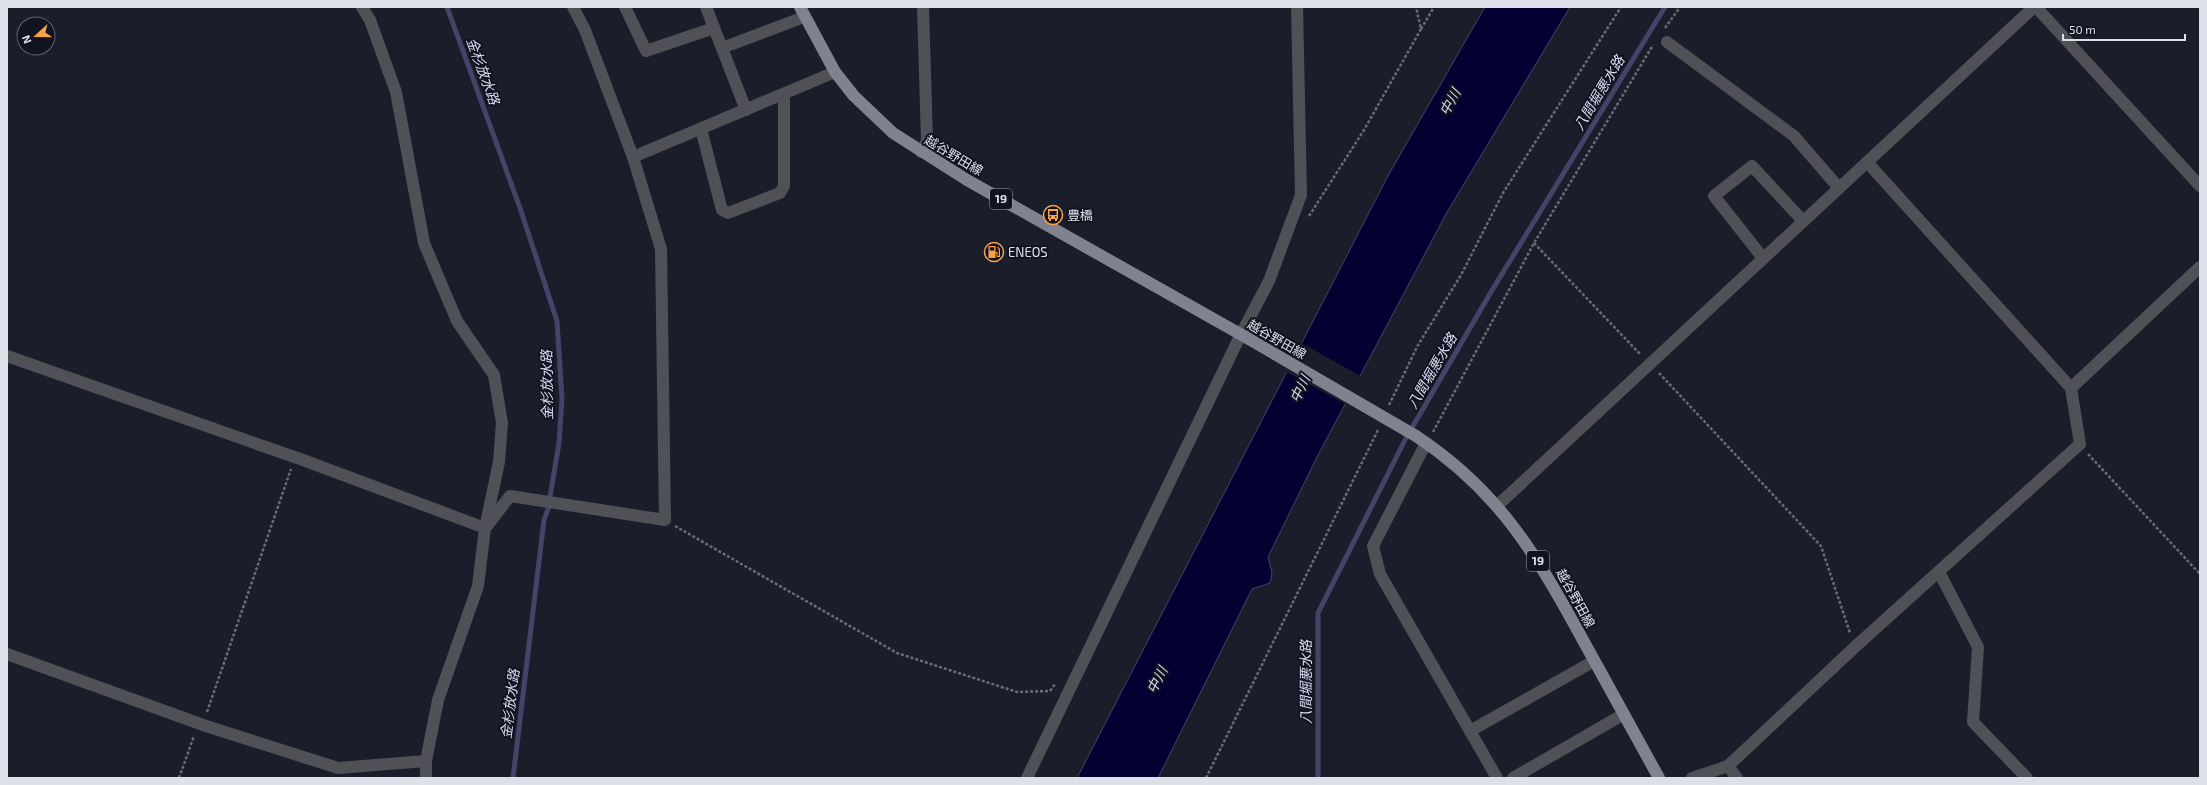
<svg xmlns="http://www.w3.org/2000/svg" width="2207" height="785" font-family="'Exo 2','Noto Sans JP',sans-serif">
	<rect width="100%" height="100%" fill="#1a1e2a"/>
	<path fill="#050032" stroke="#464369" d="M1485,7H1570L1446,214L1317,457L1268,557L1272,573L1270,583L1252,589L1158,778H1077L1389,174Z"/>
	<path fill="#1a1e2a" d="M1300,342L1362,377L1347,405L1285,371Z"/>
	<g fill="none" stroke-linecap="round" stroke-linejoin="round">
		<g stroke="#464369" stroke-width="5">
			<path d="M447,7L520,208L557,321L562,399L559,443L548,509L544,520L513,778"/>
			<path d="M1318,778V613L1406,438L1491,292L1665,7"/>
		</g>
		<g stroke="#696c77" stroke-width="2.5" stroke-dasharray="3 2" stroke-linecap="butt">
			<path d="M1665,28L1680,7"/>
			<path d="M1421,29L1434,7"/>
			<path d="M1309,216L1364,130L1421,29L1416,7"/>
			<path d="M1534,243L1640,354"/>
			<path d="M1659,373L1821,546L1850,633"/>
			<path d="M1389,405L1418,345L1461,275L1503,193L1621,7"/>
			<path d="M1433,432L1534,243L1653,45"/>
			<path d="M2088,454L2200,574"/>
			<path d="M675,526L897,653L1017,692L1050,691L1055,684"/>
			<path d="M207,712L291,469"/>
			<path d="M179,778L194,736"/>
			<path d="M1206,778L1378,430"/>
		</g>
		<g stroke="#4f5157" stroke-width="12">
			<path d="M362,7L370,20L396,92L424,243L457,321L494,375L502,423L499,462L485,528L478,586L438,700L426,761V778"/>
			<path d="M625,7L646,51L714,28"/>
			<path d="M706,7L746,110"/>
			<path d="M2036,7L2200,186"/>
			<path d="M1667,42L1794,136L1839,188"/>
			<path d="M722,48L804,17"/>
			<path d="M701,129L722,210L728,213L780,193L784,186V94"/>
			<path d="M921,152L927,141L923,7"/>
			<path d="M633,157L835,72"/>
			<path d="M1763,258L1714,196L1752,166L1803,221"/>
			<path d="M7,356L303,460L485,528"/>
			<path d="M2071,388L2200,267"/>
			<path d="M1426,443L1373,546L1380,574L1497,778"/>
			<path d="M1497,506L2034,7"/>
			<path d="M487,526L510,496L665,520L661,249L633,157L585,30L573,7"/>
			<path d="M1939,572L1978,647L1973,722L2027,778"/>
			<path d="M7,654L206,726L338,768L426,761"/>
			<path d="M1470,731L1594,661"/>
			<path d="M1728,766L1737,778"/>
			<path d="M1027,778L1241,334L1269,281L1301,195L1297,7"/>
			<path d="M1513,778L1624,714"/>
			<path d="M1692,778L1728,766L1856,646L2080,444L2071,388L1867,162"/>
		</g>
		<g stroke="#7f8390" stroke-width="12">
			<path d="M800,7L835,72L854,96L893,133L967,180L1249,339"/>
			<path d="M1416,436C1504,494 1540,562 1589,651C1612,693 1636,736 1659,778"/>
		</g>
		<path stroke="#7f8390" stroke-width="12" d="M1249,339L1416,436"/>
	</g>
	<defs>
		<symbol id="bus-ring" viewBox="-11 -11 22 22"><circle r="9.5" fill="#111420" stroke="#f8a14a" stroke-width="1.5"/><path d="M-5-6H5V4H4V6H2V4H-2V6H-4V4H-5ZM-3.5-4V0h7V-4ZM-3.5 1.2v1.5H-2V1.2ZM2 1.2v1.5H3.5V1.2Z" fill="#f8a14a"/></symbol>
		<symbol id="fuel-ring" viewBox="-11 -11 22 22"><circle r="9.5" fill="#111420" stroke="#f8a14a" stroke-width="1.5"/><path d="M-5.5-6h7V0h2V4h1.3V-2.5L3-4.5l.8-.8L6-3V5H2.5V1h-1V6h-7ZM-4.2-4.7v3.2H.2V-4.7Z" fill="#f8a14a"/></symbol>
	</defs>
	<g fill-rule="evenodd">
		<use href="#bus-ring" x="1042" y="204" width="22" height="22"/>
		<use href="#fuel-ring" x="983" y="241" width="22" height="22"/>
	</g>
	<g text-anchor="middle" stroke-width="4" stroke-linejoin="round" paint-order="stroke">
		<g fill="#111420" stroke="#a0a3ad" stroke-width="1">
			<rect x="990" y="189" width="22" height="20" rx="3"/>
			<rect x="1527" y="551" width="22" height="20" rx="3"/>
		</g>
		<g font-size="12" font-weight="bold" fill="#dee0e9">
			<text x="1001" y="203">19</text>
			<text x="1538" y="565">19</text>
		</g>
		<g font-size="13" fill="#dee0e9" stroke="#111420">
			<text transform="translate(954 155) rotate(31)" y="5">越谷野田線</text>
			<text transform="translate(1277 339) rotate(30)" y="5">越谷野田線</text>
			<text transform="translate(1576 598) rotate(61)" y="5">越谷野田線</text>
		</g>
		<g font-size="13" fill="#dee0e9" stroke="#111420" text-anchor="start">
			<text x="1067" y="220">豊橋</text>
			<text x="1008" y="257">ENEOS</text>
		</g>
		<g font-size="14" font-style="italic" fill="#d5dcf1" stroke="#111420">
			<text transform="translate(483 71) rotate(70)" y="5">金杉放水路</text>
			<text transform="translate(1599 93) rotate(-59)" y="5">八間堀悪水路</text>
			<text transform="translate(1450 102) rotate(-61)" y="5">中川</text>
			<text transform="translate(1432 371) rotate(-60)" y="5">八間堀悪水路</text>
			<text transform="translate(547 385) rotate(-91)" y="5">金杉放水路</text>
			<text transform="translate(1300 389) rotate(-65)" y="5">中川</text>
			<text transform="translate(1157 680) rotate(-63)" y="5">中川</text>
			<text transform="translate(1306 682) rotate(-90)" y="5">八間堀悪水路</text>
			<text transform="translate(510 704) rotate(-83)" y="5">金杉放水路</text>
		</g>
	</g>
	<rect width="2207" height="785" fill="none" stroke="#dee0e9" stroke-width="16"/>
	<g transform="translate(36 36) rotate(249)"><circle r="19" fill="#111420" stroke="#636670"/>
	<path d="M0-3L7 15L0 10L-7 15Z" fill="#f8a14a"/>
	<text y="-6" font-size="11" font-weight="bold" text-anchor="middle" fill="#dee0e9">N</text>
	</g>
	<path d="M2063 34v6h122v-6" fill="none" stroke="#dee0e9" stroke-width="2"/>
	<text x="2069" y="34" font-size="12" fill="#dee0e9" stroke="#111420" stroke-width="3" paint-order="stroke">50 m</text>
</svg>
